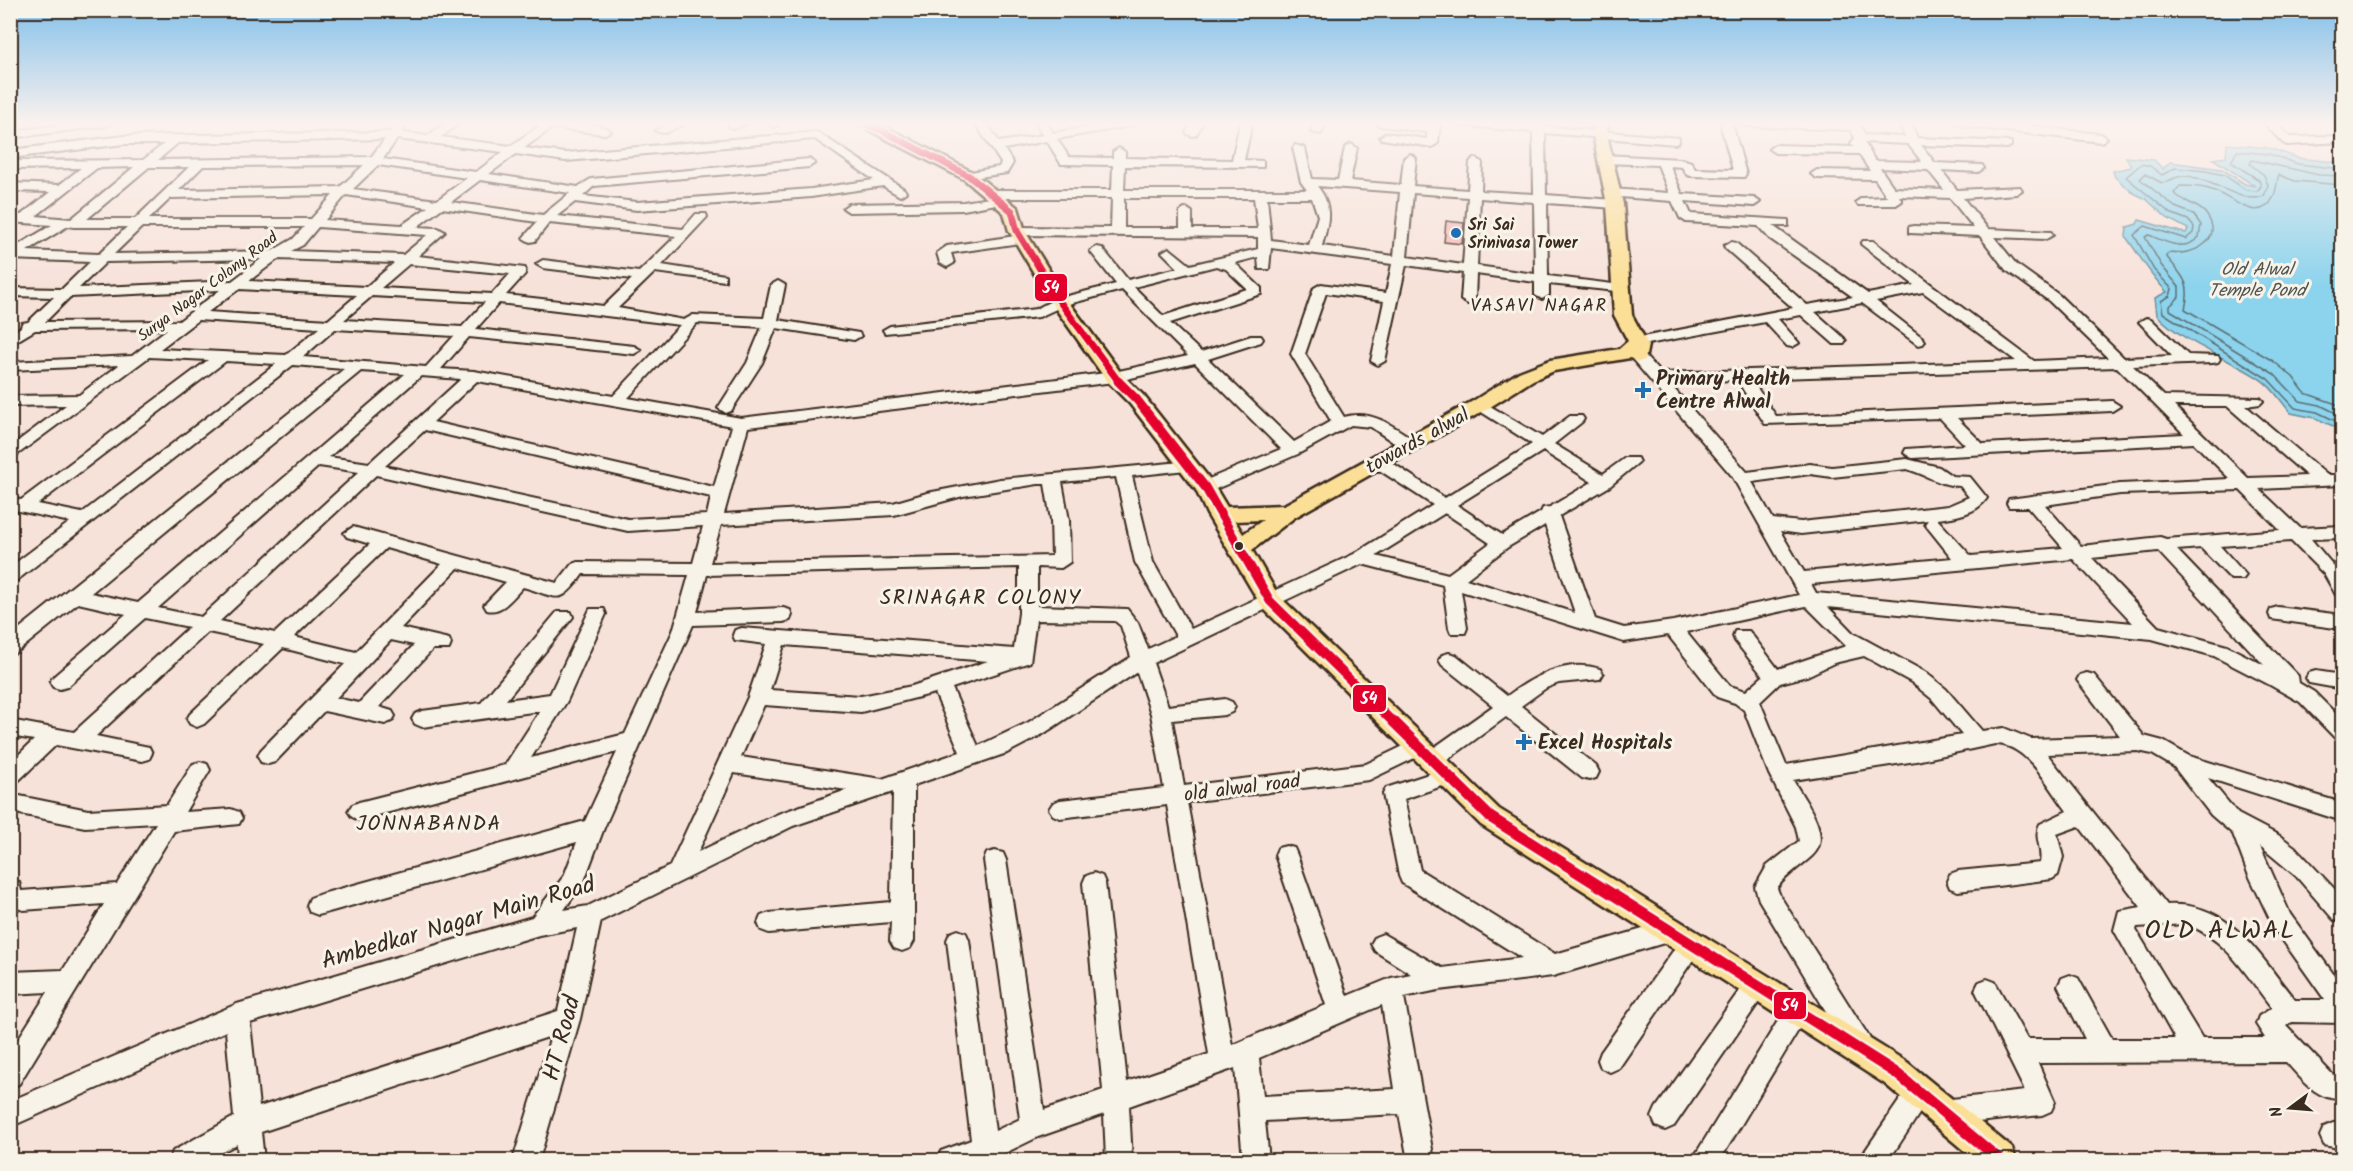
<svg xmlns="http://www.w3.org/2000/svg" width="2353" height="1171" font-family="Kalam,sans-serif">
	<rect width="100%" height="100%" fill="#f7e2da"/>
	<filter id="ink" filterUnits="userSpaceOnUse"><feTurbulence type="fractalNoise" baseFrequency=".0167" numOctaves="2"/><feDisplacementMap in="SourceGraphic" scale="12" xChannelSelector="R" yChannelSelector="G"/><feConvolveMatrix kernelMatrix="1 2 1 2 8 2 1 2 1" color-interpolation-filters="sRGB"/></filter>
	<g filter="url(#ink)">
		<path fill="#8cd3ed" stroke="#6c8f9a" stroke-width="1.5" d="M2227,144L2270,148L2298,158L2342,163V430L2315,418L2291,413C2280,401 2274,388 2260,379C2230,359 2180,341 2157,315L2155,298L2167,292C2151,276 2140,256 2126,237L2127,227L2137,224L2139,220L2180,232L2186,233L2188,229L2167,218L2146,199L2132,192L2115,177L2113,171L2131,167L2126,157L2154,160L2163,169L2170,162L2222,169L2245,184L2255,186L2213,159L2226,157Z"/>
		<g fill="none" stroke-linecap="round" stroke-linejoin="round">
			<g stroke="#5b6e71" stroke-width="1.5">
				<path d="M2342,169L2298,164L2269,154L2237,151L2231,162L2259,180L2261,186L2257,191L2246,190L2224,175L2206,171L2175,168L2162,175L2150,166L2141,164L2126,177L2170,213L2188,220L2194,227L2193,233L2186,239L2145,226L2134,235L2154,270L2172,289L2170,296L2161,301L2163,313L2268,379L2295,408L2317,412L2342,424"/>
				<path d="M2342,176L2319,175L2252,160L2250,164L2264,175L2268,185L2264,196C2242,206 2212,177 2184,176C2176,176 2170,181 2162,183L2145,174L2140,179L2175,207L2193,214L2201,225L2199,237C2184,253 2166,242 2149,235L2145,237L2161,265L2179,287V297L2170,306V310L2274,374L2300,401L2320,405L2342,416"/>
				<path d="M2342,185L2295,181L2279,175C2276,182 2277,191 2273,198C2259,226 2230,196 2212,190C2202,186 2191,186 2180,186L2174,193C2183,202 2198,204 2206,214C2226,241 2192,256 2169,253L2166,256C2182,276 2192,282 2185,309L2273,361L2293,377L2305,393L2342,406"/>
			</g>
		</g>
		<path fill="#f6bab8" stroke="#3b2a1e" stroke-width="1.5" d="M1446,221L1464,223L1462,244L1444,242Z"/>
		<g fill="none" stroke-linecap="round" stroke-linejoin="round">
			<defs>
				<g id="minor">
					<path d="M79,123H112L106,126L10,138V131Z"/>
					<path d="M396,123H408L401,132L427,136L446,123H460L441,137L511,146L539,126L533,123C551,123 598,120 611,131L605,134L552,128L524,148L566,153L817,132L904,189L906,192L900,196L883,186L811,197L637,210L575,202L557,216L683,229L696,214H706L707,217L662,265L725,275V281L655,272L618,308L684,320L693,315L764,318L771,285L778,281L785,285L778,320L859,333L861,336L854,340L776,328L762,363L731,411L726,413L718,408L747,363L762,327L697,323L628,398L741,418L1114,372L1188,356L1122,290L1065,305L1039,317L885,333L883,330L890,326L1036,309L1055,299L1116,284L1090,251L1097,247L1102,248L1128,280L1178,268L1162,252L1169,248L1190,265L1258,249V237L1017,235L1010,231L1017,227L1111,228L1112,198H1003L1002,203L963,210L849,212L843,208L849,204L963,202L990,198L984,194L990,190H1112L1113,165L1061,164L1047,141L1004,149L1013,163L1007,173L965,179V173L999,167L1001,163L975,123H987L999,142L1043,135L1035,123H1047L1053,133L1111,123H1137L1131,126L1057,139L1069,157L1113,158V152L1119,148L1125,152V158L1232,160L1240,123H1252L1244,160L1263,161V167L1125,166L1124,190H1307L1301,182L1293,148L1295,145L1305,148L1312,179L1338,180L1345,148L1351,144L1357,148L1350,181L1401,185L1404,158L1410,154L1416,158L1413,186L1468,190L1470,162L1476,158L1482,162L1481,191L1534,194L1533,132L1465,126L1459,123H1507L1679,138V142L1675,144L1545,133L1546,195L1615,200L1621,204L1615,208L1547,203L1548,276L1621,285L1628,289L1626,292L1549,284V295L1542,299L1535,295V282L1476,274L1475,300L1468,304L1461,300L1463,273L1406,265L1385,361L1378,365L1371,361L1384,301L1326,293L1305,354L1344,417C1371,409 1394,426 1415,441L1417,445L1415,449H1403L1371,427L1351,425L1298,454L1211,491H1199L1197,487L1199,483L1281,449L1195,363L1114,382L748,427L724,514L893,503L927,493L1000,479L1192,461L1194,465L1186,470L1132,476L1153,562L1191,629L1354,554L1433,505L1373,466L1371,462L1373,458H1385L1445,498L1532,444L1475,408L1472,405L1480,400L1542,437L1570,416H1582L1584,419L1582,422L1554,444L1603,474L1625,458H1637L1639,462L1610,486L1559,516L1595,619L1624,628L1673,621L1799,595L1732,476L1627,353L1625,350L1627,347H1637L1660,373L2016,361L1923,292L1876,301L1923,338L1925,341L1923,344L1918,345L1862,303L1815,312L1844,338L1846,341L1844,344H1834L1801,315L1778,319L1799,343L1792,347L1787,346L1765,322L1637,346L1632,345L1630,342L1637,338L1793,308L1726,249L1724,246L1731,242L1736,243L1807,305L1853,297L1769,238L1758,226L1686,222L1680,218L1672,201L1607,196V190L1611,189L1669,193L1658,165L1604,163L1598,159L1604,155L1681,159L1691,162L1695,169L1733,170L1720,123H1732L1746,174L1744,177L1691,176L1687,175L1682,167L1670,166L1682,194L1754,198L1760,202L1754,206L1685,201L1691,214L1788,220V226H1773L1868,294L1914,285L1861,244L1863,241H1873L2034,361L2108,358L2049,301L2006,270L1980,236L1909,233V227L1914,226L1974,228L1950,198L1899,196L1902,201L1896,205H1858L1856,202L1862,198L1887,197L1875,179L1817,178L1811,174L1817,170L1870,171L1859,154L1775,153L1769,149L1775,145L1854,147L1851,143L1855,138L1851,130L1745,126L1739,123H1859L1865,135L1905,137L1899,123H1911L1917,138L2011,142V146L2007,148L1921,145L1935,163L1982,165L1984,168L1978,172L1941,170L1957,190L2020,187L2022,190L2016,194L1963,198L1988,229L2051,232L2053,235L2046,239L1994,237L2016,264L2059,295L2124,358L2172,356L2139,322L2146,318L2151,319L2188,355L2218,356L2220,359L2218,362L2213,363L2133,366L2164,396L2260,398L2263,401L2260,404L2246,406L2327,475H2342V485L2259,489L2300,528L2342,526V538L2311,539L2342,576V596L2336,595L2324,574L2291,541L2220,546L2246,575L2243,579H2231L2201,548L2177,550L2298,676L2299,683L2314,692L2342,720V740L2335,738L2300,702L2270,685L2214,656L2152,639L1828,607L1853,633L1925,672L1946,689L1982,731L2004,728L2031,739L2120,736L2077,680L2080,675L2087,673L2094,675L2144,736L2163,741L2189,756L2342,803V821L2208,778L2238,814L2280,836L2295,847L2342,897V923L2334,920L2296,876L2260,846L2290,914L2342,986V1023L2292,1022L2286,1026L2333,1075H2342V1099C2316,1100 2303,1080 2286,1062L2038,1063L2055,1102L2051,1111L2042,1115L1942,1126L1933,1122L1929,1113L1933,1104L1942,1100L2025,1091L1975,990L1979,982L1987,979L1995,982L2027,1039H2085L2058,986L2062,978L2070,975L2078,978L2112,1039H2175L2114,930L2119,911L2141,907L2079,826L2057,834L2063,857L2058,875L2052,879L1958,891L1950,888L1947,881L1950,874L1958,871L2040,863C2043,848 2033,837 2040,824L2067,811C2049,788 2028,744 1995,744L1916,761L1793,780C1804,800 1834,836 1812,856C1800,867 1786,875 1777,888L1780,896L1869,1037L1872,1045L1869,1053L1860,1057L1851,1053L1759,900L1755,887L1767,866L1799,841L1796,827L1769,774L1744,710L1735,703L1717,697L1668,635L1624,642L1461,591L1467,628L1465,633H1451L1449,628L1443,585L1362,564L1153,663L1168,706L1225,699L1232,702L1235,707L1232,712L1225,715L1172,720L1184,786L1366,764L1418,739L1425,741L1428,747L1425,753L1369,780L1187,802L1232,1045L1326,1005L1275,855L1278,848L1286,846L1294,848L1297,855L1347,996L1391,978L1411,974L1375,951L1371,944L1375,937L1383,934L1442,968L1522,958L1402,883L1399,876L1383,794L1386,788L1447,768L1454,770L1457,776L1454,782L1404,799L1420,870L1555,954L1671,921L1679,924L1682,931L1679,938L1671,941L1553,976L1439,990L1404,997L1434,1160H1408L1399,1114L1265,1121L1269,1160H1243L1235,1068L1129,1106L1132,1160H1106L1104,1114L1038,1137L999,1156L998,1160H937L941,1151L971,1140L947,940L950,933L958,930L966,933L969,940L995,1131L1020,1119L984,860L987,853L995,851L1003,853L1006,860L1044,1110L1103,1090L1083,883L1086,876L1094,873L1102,876L1105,883L1127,1082L1209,1054L1167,805L1060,818L1053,815L1049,809L1053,803L1060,800L1164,788L1151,714L1137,672L1043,734L1007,753L914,785V941L910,948L902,951L894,948L890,941L891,922L769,933L761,930L758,923L761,916L769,913L891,902L893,792L793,826L601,921L580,1019L539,1160H513L551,1036L261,1132L264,1160H238L237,1144L207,1160H169L173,1151L234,1117L226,1031L10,1127V1101L237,1004L532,917L564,876L577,842L318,915L310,912L307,905L310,898L318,895L585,821L617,752L359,820L352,817L348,811L352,805L359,802L505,765L540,711L422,727L415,724L412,719L415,714L422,711L481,703L557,612H571L573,617L506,700L550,694L590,609H604L606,614L567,701L531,758L625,734L673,631L689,575L583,574C559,607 559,597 523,587C513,597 502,614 487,610L484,605L506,582L458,568L401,628L449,639L451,644L449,649H433L379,707L392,711L395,716L392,721L385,724L324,711L275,762L268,764L261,762L258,756L261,750L345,664L283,648L204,724L197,727L190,724L187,719L190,714L264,644L208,632L96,736L149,747L152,753L149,759L142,761L56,745L17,782L10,784V763L34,740L10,736V720L74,732L189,627L145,618L67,687L60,689L53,687L50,682L53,677L126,614L78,603L17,652L10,654V636L344,369L293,365L16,581L10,583V567L70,522L10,509V498L21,500L208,360L149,357L10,460V447L66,405L10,406V396L79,395L119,365L10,370V362L132,356L167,329L35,330L10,345V334L21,327L22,323L28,322L54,297L10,296V288L62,289L90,262L10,259V250L52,225L10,222V214L21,215L50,192L10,191V183L59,185L81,168L10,169V161L143,160L164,144H124L10,158V150L124,136L390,132ZM385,139L371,157L158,160L178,143ZM397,139L503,152L476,172L383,159ZM815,139L874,180L811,189L637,202L583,196L594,186L809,167L815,163L809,159L591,179L578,187L489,174L516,154L566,161ZM1864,142L1908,144L1922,162L1875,161ZM364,165L340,187L179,190L203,166ZM378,165L467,178L437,200L353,189ZM134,167L71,219L36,216L97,168ZM149,167H189L135,219H87ZM1880,168L1928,170L1944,190L1894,188ZM480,180L570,193L543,215L451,202ZM1317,186L1400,192L1394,256L1322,246C1328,224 1334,206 1317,186ZM1413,193L1468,197L1463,265L1407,257ZM333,195L311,219H149L171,198ZM346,195L428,207L402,225L325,220ZM1124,198H1254L1258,229H1192V212L1186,208L1180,212V228H1124ZM1267,198H1312L1318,216L1309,245L1271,240ZM1480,198L1534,202L1535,274L1477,266ZM442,208L537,222L523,238L530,242L535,241L549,223L676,236L639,272L543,260L536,264L543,268L632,279L604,306L506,295L525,274V268L418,256L445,232L438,228L417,227ZM68,226L74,227H127L99,254L27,251ZM142,227H304L293,239L272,251L114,254ZM318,227L427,235L403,255L291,251L303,245ZM1271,248L1392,264L1386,293L1321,284L1314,288L1291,354L1331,421L1294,442L1208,359L1261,342L1263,339L1261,336H1251L1201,352L1170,323L1261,294V288L1235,263L1258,257L1259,269H1269ZM261,259L232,281L79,288L106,262ZM278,259L394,263L366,287L249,281ZM409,264L510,274L492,294L381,288ZM1216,266L1226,269L1247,289L1163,316L1134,287ZM239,289L357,295L328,320L208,312ZM220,290L179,321L45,322L70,297ZM372,296L485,302L462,327L344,320ZM499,303L680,325L613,396L474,371L441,369L469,337L634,354L641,350L634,346L476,329ZM198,320L319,328L286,355L160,349ZM335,329L454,336L426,367L303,357ZM226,361L276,364L82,513L38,504ZM2117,367L2184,434L1983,444L1957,418L2112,411L2120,406L2112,401L1776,416L1751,379ZM361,371L405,374L138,603L91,593ZM421,376L461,379L369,463L329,457ZM1737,380L1765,424L1940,418L1965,445L1906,449L1904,453L1912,458L2194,443L2230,479L2120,484L2009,499L2007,503L2009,507H2028L2063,548L1971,556L1937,519C1954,517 1977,514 1987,498L1970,477L1952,476L1939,467L1907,459L1832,467L1810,464L1747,472L1668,382ZM477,381L732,426L714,487L433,422ZM2174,406H2227L2307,476L2248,478ZM425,430L711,497L707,515L628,519L385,466ZM1543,451L1592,482L1550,507L1543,508L1541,512L1502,535L1457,505ZM319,466L359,472L201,617L158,608ZM1907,469C1925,474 1941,486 1960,486L1969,497L1948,506L1801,522L1773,519L1752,482L1810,474L1832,477ZM376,475L628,531L703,526L693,563L578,562L572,564L557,583L353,527L344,533L347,537L370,544L275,633L220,621ZM1116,477L1135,562L1176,636L1148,649L1138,623L1127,609L1037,606V567L1061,568L1070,562L1069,520L1062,482ZM1038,484H1045L1051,520L1052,556L710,563L721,525L894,515L963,496ZM2240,490L2280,530L2166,539L2160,537L2081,546L2045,505L2120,494ZM1445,513L1490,543L1448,574L1376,556ZM1928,520L1925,524L1928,528L1952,558L1804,572L1780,531L1801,534ZM1545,525L1575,613L1466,579L1508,547ZM386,548L442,564L356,652L294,637ZM2158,551L2264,665L2227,646L2158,627L2092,558ZM2073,559L2133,623L1816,593L1811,584ZM1019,567V613L1014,649L742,628L735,630L733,635L735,640L766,644L748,697L670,866L588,906L564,910L584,881L604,828L693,625L783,622L790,620L792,615L790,610L783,608L697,612L707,575ZM1806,606L1846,646L1778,669L1749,631H1735L1733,636L1735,641L1763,676L1746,691L1730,686L1686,632ZM1036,620L1115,621L1121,626L1131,657L1029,722L978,746L952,688L1030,662ZM391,640L414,645L359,703L336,698ZM784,645L988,661L912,686L861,696L770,690ZM1864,656L1911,682L1932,699L1962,735L1786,765L1760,702L1780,683L1807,676L1834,663ZM935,693L960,752L882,779L741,757L764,705L861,712ZM2138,751L2152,754L2174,767L2211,815L2233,834L2247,871L2274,928L2325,1000H2295C2259,956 2231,901 2167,905L2047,754ZM734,773L847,790L778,814L698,852ZM2186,924C2227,939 2246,975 2272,1008L2259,1016L2256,1024L2265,1038H2202L2136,930L2137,927ZM577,928L558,1011L259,1107L250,1023L539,935ZM1382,1005L1395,1089L1263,1096L1259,1058Z"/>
					<path d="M671,123H687L665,133L655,131Z"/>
					<path d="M732,123H748L734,129L728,126Z"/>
					<path d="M766,123H779L780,124L774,127Z"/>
					<path d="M1191,123H1203L1196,135L1192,136L1186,133Z"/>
					<path d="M1314,123H1326L1321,134L1311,132Z"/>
					<path d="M1375,123H1440L1438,143L1432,147L1382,139L1380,137L1386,133L1427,139V132L1381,126Z"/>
					<path d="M1956,123H2028L2029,126L2101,134L2107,138L2101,142L1962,126Z"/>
					<path d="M2264,123H2276L2290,137L2338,136L2342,138V142L2287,145L2283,143Z"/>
					<path d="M1022,235L1027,236V242L951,253L954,263L947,267L940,263L937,253L947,246Z"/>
					<path d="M2278,607L2342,615V629L2271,619L2269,614L2271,609Z"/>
					<path d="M1449,653L1456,655L1507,696C1533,677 1566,658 1600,669L1603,674L1600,679L1559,683L1546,688L1521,706L1596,766L1599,772L1596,778L1589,780L1582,778L1506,717L1439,766L1432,768L1425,766L1422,760L1425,754L1493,706L1442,665L1439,660L1442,655Z"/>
					<path d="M2316,671L2342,675V689L2309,683L2306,678L2309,673Z"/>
					<path d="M200,762L207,764L210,770L185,812L231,809L239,812L242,818L239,824L174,831L19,1084L10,1087V1052L48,992L10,994V972L63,970L104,904L23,910L15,907L13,898L10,899V879L19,882L21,891L117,884L156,823L85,827L10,812V794L88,810L167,805L193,764Z"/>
					<path d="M1691,934L1699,937L1703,944L1699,951L1619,1068L1610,1072L1601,1068L1598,1060L1601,1052L1683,937Z"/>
					<path d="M1757,974L1765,977L1769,985L1765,993L1674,1126L1665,1130L1656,1126L1652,1117L1656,1108L1749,977Z"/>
					<path d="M1797,1000L1805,1003L1809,1011L1805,1019L1720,1160H1692L1789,1003Z"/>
					<path d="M1919,1082L1928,1085L1932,1094L1889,1160H1861L1865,1151L1910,1085Z"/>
					<path d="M2333,1123H2342V1149L2324,1145L2320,1136L2324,1127Z"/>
				</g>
				<path id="major" d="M855,123H875L886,127L974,173L1018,208L1025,231L1068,301L1121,373L1144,396L1212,482L1227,507L1284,505L1473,401L1519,372L1550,360L1619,349L1628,341L1614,315L1607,204L1593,135L1594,123H1608L1607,135L1623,204L1632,315L1648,345L1645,360L1638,362L1630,358L1554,371L1533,380L1487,409L1295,517L1252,550L1278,595L1499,809L1907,1062L2012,1148L2016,1160H1975L1885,1084L1481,825L1262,607L1207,514L1196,490L1130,404L1107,381L1051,302L1009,231L1004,213L964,179ZM1263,520L1243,534L1235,521Z"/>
			</defs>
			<use href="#minor" stroke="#3b2a1e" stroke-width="4"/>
			<use href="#major" stroke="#3b2a1e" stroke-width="5"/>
			<use href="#minor" fill="#f7f3e8" fill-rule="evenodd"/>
			<use href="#major" fill="#fbdf96" fill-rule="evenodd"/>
			<defs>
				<path id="bus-1-far2" d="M862,123L881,130L969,176L1012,211L1017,231L1060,302L1119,382"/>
				<path id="bus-1-far1" d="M1118,381L1137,400L1205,487L1270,601L1394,723"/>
				<path id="bus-1" d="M1393,721L1490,817L1896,1073L2000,1160"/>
			</defs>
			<use href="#bus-1-far2" stroke="#f7f3e8" stroke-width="10"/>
			<use href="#bus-1-far1" stroke="#f7f3e8" stroke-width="14"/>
			<use href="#bus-1" stroke="#f7f3e8" stroke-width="16"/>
			<use href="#bus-1-far2" stroke="#e4002b" stroke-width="7"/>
			<use href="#bus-1-far1" stroke="#e4002b" stroke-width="9"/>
			<use href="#bus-1" stroke="#e4002b" stroke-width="11"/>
		</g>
	</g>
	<linearGradient id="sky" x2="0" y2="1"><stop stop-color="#83c0ea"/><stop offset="0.43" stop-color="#fbf2ee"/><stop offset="1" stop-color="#fbf2ee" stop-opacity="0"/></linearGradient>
	<rect width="2353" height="287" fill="url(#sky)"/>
	<g fill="#1f6fb2" stroke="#f7f3e8" stroke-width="2">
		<circle cx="1456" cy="233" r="6"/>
		<path d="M1640 381h6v6h6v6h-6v6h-6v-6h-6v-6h6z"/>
		<path d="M1521 733h6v6h6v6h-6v6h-6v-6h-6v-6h6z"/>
	</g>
	<circle fill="#3b2a1e" stroke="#f7f3e8" stroke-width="2" cx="1239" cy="546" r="5"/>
	<g text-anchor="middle" stroke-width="6" stroke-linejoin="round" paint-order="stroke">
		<g font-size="16" font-weight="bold" fill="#3b2a1e" stroke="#f7f3e8" text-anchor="start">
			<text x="1468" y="230">Sri Sai<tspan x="1468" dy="18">Srinivasa Tower</tspan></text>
		</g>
		<g font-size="16" fill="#3b2a1e" stroke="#f7f3e8">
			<text transform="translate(207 286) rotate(-37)" y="6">Surya Nagar Colony Road</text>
		</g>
		<g font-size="18" font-style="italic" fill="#4f5452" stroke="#f7f3e8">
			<text x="2257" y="275">Old Alwal<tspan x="2257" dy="21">Temple Pond</tspan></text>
		</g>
		<g font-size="18" letter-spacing="1.5" fill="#3b2a1e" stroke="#f7f3e8">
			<text x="1539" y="311">VASAVI NAGAR</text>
		</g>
		<g font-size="20" font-weight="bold" fill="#3b2a1e" stroke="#f7f3e8" text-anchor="start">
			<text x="1656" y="385">Primary Health<tspan x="1656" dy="23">Centre Alwal</tspan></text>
			<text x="1538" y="749">Excel Hospitals</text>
		</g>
		<g font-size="20" fill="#3b2a1e" stroke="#f7f3e8">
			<text transform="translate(1417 440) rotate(-29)" y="7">towards alwal</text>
			<text transform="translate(1242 787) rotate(-7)" y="7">old alwal road</text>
		</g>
		<g font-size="21" letter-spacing="1.5" fill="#3b2a1e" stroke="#f7f3e8">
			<text x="981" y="604">SRINAGAR COLONY</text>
			<text x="429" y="830">JONNABANDA</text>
		</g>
		<g font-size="24" fill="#3b2a1e" stroke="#f7f3e8">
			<text transform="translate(458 922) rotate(-16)" y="8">Ambedkar Nagar Main Road</text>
			<text transform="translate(561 1038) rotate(-75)" y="8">HT Road</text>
		</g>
		<g font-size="26" letter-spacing="1.5" fill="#3b2a1e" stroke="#f7f3e8">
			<text x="2220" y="938">OLD ALWAL</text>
		</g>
	</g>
	<g stroke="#f7f3e8" stroke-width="2">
		<rect x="1034" y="273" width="34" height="29" rx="6" fill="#e4002b"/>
		<rect x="1352" y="684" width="35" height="29" rx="6" fill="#e4002b"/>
		<rect x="1773" y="991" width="34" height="29" rx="6" fill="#e4002b"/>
	</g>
	<g font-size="16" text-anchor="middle" font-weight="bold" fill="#fff">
		<text x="1051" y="293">54</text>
		<text x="1369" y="704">54</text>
		<text x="1790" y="1011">54</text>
	</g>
	<rect width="2353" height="1171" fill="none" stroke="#f7f3e8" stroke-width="36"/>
	<rect x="18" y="18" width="2317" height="1135" fill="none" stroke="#3b2a1e" stroke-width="2" filter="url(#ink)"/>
	<g transform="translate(2290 1108) rotate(254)" stroke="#f7f3e8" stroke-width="4.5" paint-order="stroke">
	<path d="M0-4.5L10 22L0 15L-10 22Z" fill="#3b2a1e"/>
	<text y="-9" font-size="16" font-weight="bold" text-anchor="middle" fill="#3b2a1e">N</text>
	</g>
</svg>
